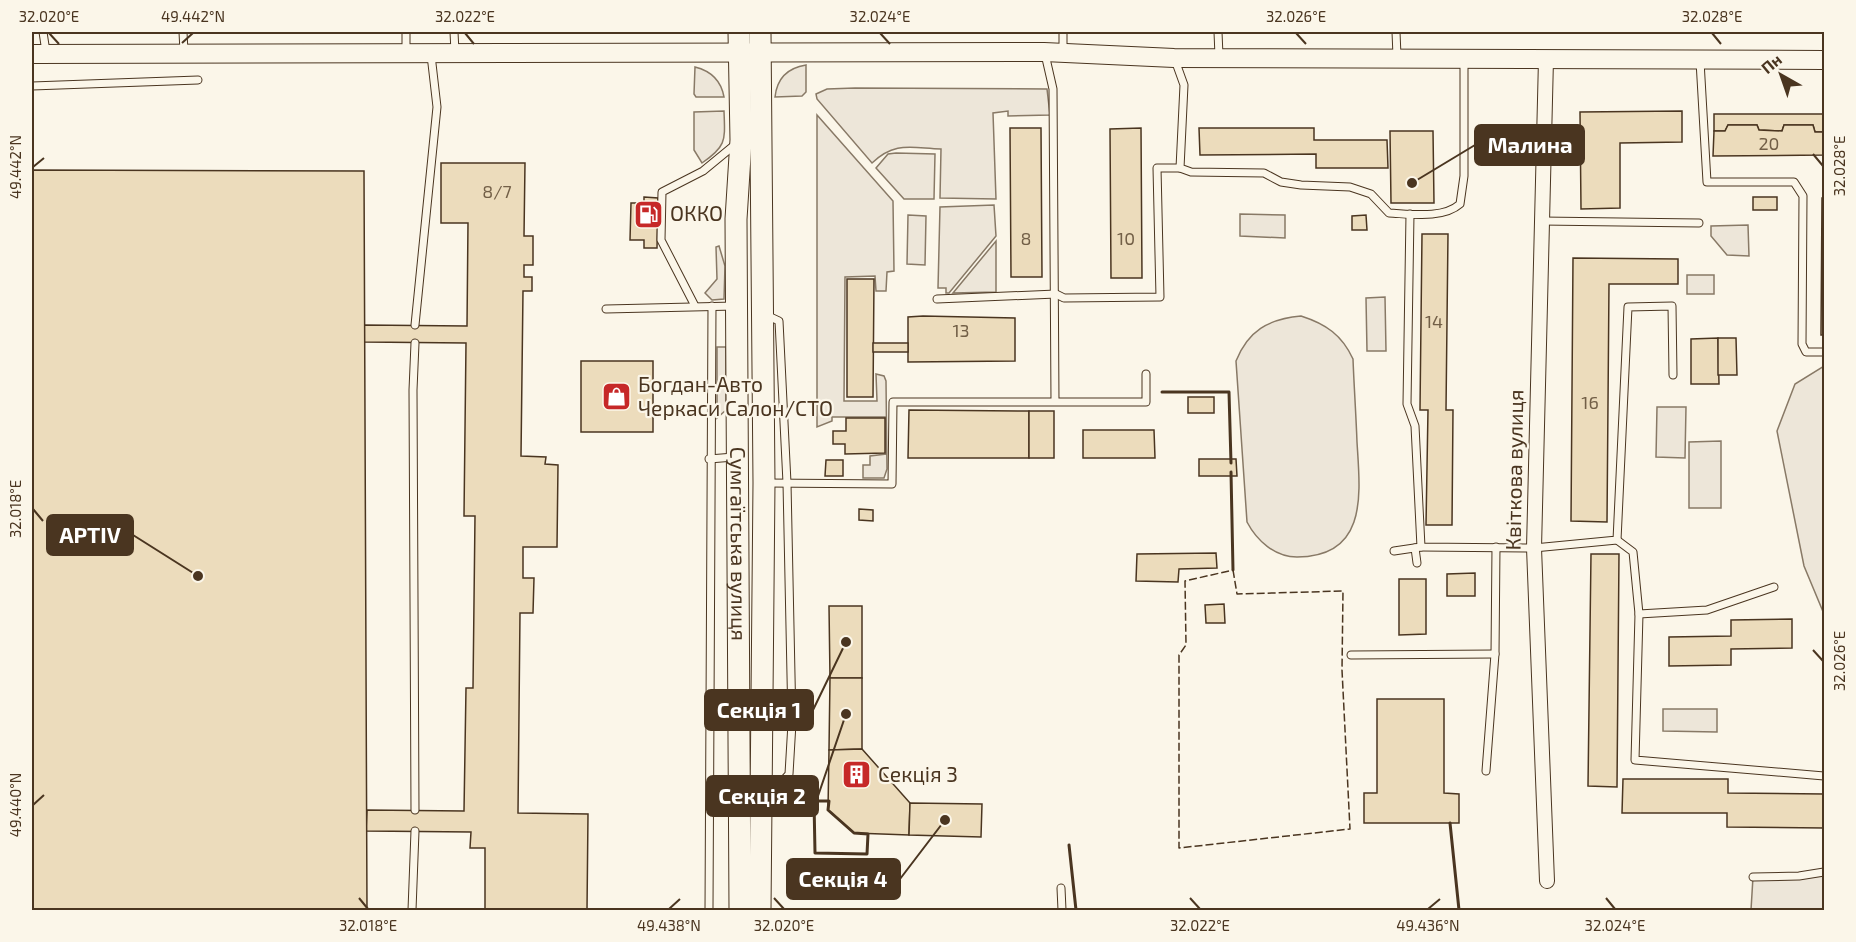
<svg xmlns="http://www.w3.org/2000/svg" width="1856" height="942" font-family="'Exo 2',sans-serif">
	<rect width="100%" height="100%" fill="#fbf6e9"/>
	<g fill="#ede6d9" stroke="#887966" stroke-width="1.5">
		<path d="M806,65V92L802,96L775,97C777,78 787,68 806,65Z"/>
		<path d="M695,67C711,71 721,80 724,97H696L694,94Z"/>
		<path d="M855,88L1047,89L1050,115L1008,116V111L993,113L996,199L940,198L941,149C911,148 895,141 872,163L817,99L816,94L827,89Z"/>
		<path d="M724,111C725,140 727,146 702,163L694,150V112Z"/>
		<path d="M817,115L893,201L894,271L887,272L886,291H876L875,276L845,277L844,401H877L876,374L884,376L886,381L887,469L884,478H863V465H870V456L886,454L885,417H832V421L817,427Z"/>
		<path d="M896,153L935,154L934,199H904L876,168L888,154Z"/>
		<path d="M994,205L996,236L949,293H946V288H938L940,207Z"/>
		<path d="M1240,214L1285,215V238L1240,236Z"/>
		<path d="M908,215L926,216L925,265L907,264Z"/>
		<path d="M1748,225L1749,256L1727,255L1711,236V226Z"/>
		<path d="M996,241V292L953,293Z"/>
		<path d="M719,246L725,266L724,299L712,300L705,293L717,279L716,247Z"/>
		<rect x="1687" y="275" width="27" height="19"/>
		<path d="M1385,297L1386,351H1367L1366,298Z"/>
		<path d="M1301,316C1326,324 1342,335 1353,359C1354,386 1356,414 1357,442C1360,492 1369,557 1297,557C1275,557 1257,541 1247,522L1236,361C1248,331 1268,319 1301,316Z"/>
		<path d="M717,347H726V410L717,418Z"/>
		<path d="M1824,366V614L1804,566L1777,431L1795,384Z"/>
		<path d="M1657,407H1686L1685,458L1656,457Z"/>
		<path d="M1721,441V508H1689V442Z"/>
		<path d="M1663,709H1717V732L1663,731Z"/>
		<path d="M1824,872V910H1751L1753,877Z"/>
	</g>
	<g fill="#ecdcbc" stroke="#4a3520" stroke-width="1.5">
		<path d="M1682,111V142L1620,143V208L1581,209L1580,112Z"/>
		<path d="M1714,114H1824V132H1815L1813,125H1784L1782,131L1759,130L1757,125H1728L1725,131H1714Z"/>
		<path d="M1728,125H1757L1759,130L1782,131L1784,125H1813L1815,132H1824V155L1713,156L1714,131H1725Z"/>
		<path d="M1010,128H1041L1042,277H1011Z"/>
		<path d="M1141,128L1142,278H1111L1110,129Z"/>
		<path d="M1199,128H1314V140H1387L1388,168H1316V154L1200,155Z"/>
		<path d="M1390,131H1433L1434,203H1391Z"/>
		<path d="M441,163H525L524,236H533V265H524V277H532V291H523L521,456L546,457L545,464L558,465L557,547H523V578H534L533,613H520L518,813L588,814L587,910H485V848H470L471,832L366,831L367,810L464,811L466,688H473L475,516H464L466,343L364,342V325L467,326L468,223H441Z"/>
		<path d="M32,170L364,171L367,910H32Z"/>
		<path d="M644,197L658,198L657,248H644V240H630L631,203H644Z"/>
		<rect x="1753" y="197" width="24" height="13"/>
		<path d="M1822,198H1824V335H1821Z"/>
		<path d="M1366,215L1367,230H1352V216Z"/>
		<path d="M1422,234H1448L1446,410H1453L1452,525H1426L1428,410H1420Z"/>
		<path d="M1573,258L1678,259V284H1609L1607,522L1571,521Z"/>
		<path d="M847,279H874L873,397H847Z"/>
		<path d="M923,316L1015,318V361L908,362V317Z"/>
		<path d="M1718,338L1719,384H1691V339Z"/>
		<path d="M1718,338H1736L1737,375H1718Z"/>
		<rect x="873" y="343" width="35" height="9"/>
		<rect x="581" y="361" width="72" height="71"/>
		<rect x="1188" y="397" width="26" height="16"/>
		<path d="M909,410L1029,411V458H908Z"/>
		<rect x="1029" y="411" width="25" height="47"/>
		<path d="M846,418H885V453L845,454V444H833V431H846Z"/>
		<path d="M1083,430H1154L1155,458H1083Z"/>
		<path d="M1199,459H1236L1237,476H1199Z"/>
		<path d="M826,460H843V476H825Z"/>
		<path d="M859,509L873,510V521L859,520Z"/>
		<path d="M1216,553L1217,568L1179,569L1178,582L1136,581L1137,554Z"/>
		<path d="M1591,554H1619L1617,787L1588,786Z"/>
		<path d="M1475,573V596H1447V574Z"/>
		<path d="M1399,579H1426V634L1399,635Z"/>
		<path d="M1224,604L1225,623H1206L1205,605Z"/>
		<path d="M829,606H862V678H830Z"/>
		<path d="M1792,619V648L1731,649V665L1669,666V637L1731,636V620Z"/>
		<path d="M830,678H862V749L829,750Z"/>
		<path d="M1377,699H1444V793L1459,794V823H1364V793H1377Z"/>
		<path d="M862,749L910,803L909,835L854,833L828,810L829,750Z"/>
		<path d="M1623,779H1728V793L1824,794V828L1727,827V813H1622Z"/>
		<path d="M910,803L982,804L981,837L909,835Z"/>
	</g>
	<g fill="none" stroke-linecap="round" stroke-linejoin="round">
		<defs>
			<g id="lane">
				<path d="M43,32L46,52"/>
				<path d="M183,32L184,52"/>
				<path d="M454,32L455,52"/>
				<path d="M1218,32L1219,56"/>
				<path d="M1396,32L1397,56"/>
				<path d="M1063,51V32"/>
				<path d="M406,52V32"/>
				<path d="M1045,54L1053,89L1055,401"/>
				<path d="M1175,60L1184,85L1180,168L1191,172L1264,173L1281,182L1301,185L1350,187L1371,194L1389,213C1411,214 1443,219 1460,204L1464,176V59"/>
				<path d="M1700,61L1707,182H1794L1803,196L1802,344L1806,352H1824"/>
				<path d="M32,86L198,80"/>
				<path d="M1410,214L1407,404L1415,426L1421,547L1534,548L1617,540L1628,307L1672,306L1673,375"/>
				<path d="M1541,221L1699,223"/>
				<path d="M937,299L1056,294L1064,298L1160,297L1157,168H1180"/>
				<path d="M695,306L661,240L662,192L703,171L737,143"/>
				<path d="M606,309L735,306"/>
				<path d="M766,315L779,321L787,483L792,723L789,774L766,799"/>
				<path d="M415,325L437,107L431,55"/>
				<path d="M709,459L734,457"/>
				<path d="M766,483L892,484L893,402H1146V374"/>
				<path d="M1617,540L1633,552L1639,614L1707,610L1774,587"/>
				<path d="M1415,548L1417,563"/>
				<path d="M1394,551L1421,547"/>
				<path d="M1639,614L1635,760L1824,776"/>
				<path d="M1351,655L1495,654"/>
				<path d="M1486,771L1495,654L1496,547"/>
				<path d="M415,810L413,390L415,343"/>
				<path d="M1753,877L1799,876L1824,872"/>
				<path d="M1061,888L1062,910"/>
				<path d="M412,910L415,831"/>
				<path d="M709,910L712,306"/>
			</g>
			<path id="street" d="M1546,59L1534,548L1547,881"/>
			<path id="secondary" d="M32,54L1044,52L1174,58L1824,60"/>
			<g id="primary">
				<path id="s1" d="M739,32L741,140L736,219L740,910"/>
				<path d="M760,910L764,483L760,32"/>
			</g>
		</defs>
		<use href="#lane" stroke="#4a3520" stroke-width="9"/>
		<use href="#street" stroke="#4a3520" stroke-width="16"/>
		<use href="#secondary" stroke="#4a3520" stroke-width="20"/>
		<use href="#primary" stroke="#4a3520" stroke-width="23"/>
		<use href="#lane" stroke="#fbf6e9" stroke-width="7"/>
		<use href="#street" stroke="#fbf6e9" stroke-width="14"/>
		<use href="#secondary" stroke="#fbf6e9" stroke-width="18"/>
		<use href="#primary" stroke="#fbf6e9" stroke-width="21"/>
		<path stroke="#4a3520" stroke-width="1.5" stroke-dasharray="8 3" stroke-linecap="butt" d="M1233,570L1237,594L1343,591L1342,670L1350,829L1179,848V655L1186,645L1185,581Z"/>
		<g stroke="#4a3520" stroke-width="3">
			<path d="M1162,392H1229L1231,463"/>
			<path d="M1231,472L1233,570"/>
			<path d="M814,801H829L828,810L854,833L868,834L867,854L815,853Z"/>
			<path d="M1450,823L1459,910"/>
			<path d="M1069,845L1076,910"/>
		</g>
	</g>
	<path fill="none" stroke="#4a3520" stroke-width="2" d="M49,33L59,44M465,33L474,44M880,33L890,44M1296,33L1306,44M1712,33L1721,44M182,43L193,33M1813,154L1823,166M33,167L44,158M33,509L43,521M1813,650L1823,661M33,805L44,795M359,898L368,909M774,898L784,909M1190,898L1200,909M1606,898L1615,909M669,909L680,899M1428,909L1440,899"/>
	<defs>
		<symbol id="fuel-square" viewBox="-11 -11 22 22"><rect x="-9" y="-9" width="18" height="18" rx="4" fill="#c62828" stroke="#fbf6e9"/><path d="M-5.5-6h7V0h2V4h1.3V-2.5L3-4.5l.8-.8L6-3V5H2.5V1h-1V6h-7ZM-4.2-4.7v3.2H.2V-4.7Z" fill="#fff"/></symbol>
		<symbol id="shop-square" viewBox="-11 -11 22 22"><rect x="-9" y="-9" width="18" height="18" rx="4" fill="#c62828" stroke="#fbf6e9"/><path d="M-5-2.5h2.3a2.7 3.5 0 0 1 5.4 0H5L5.5 6h-11ZM-1.5-2.5h3a1.5 2.3 0 0 0-3 0Z" fill="#fff"/></symbol>
		<symbol id="building-square" viewBox="-11 -11 22 22"><rect x="-9" y="-9" width="18" height="18" rx="4" fill="#c62828" stroke="#fbf6e9"/><path d="M-4-6H4V6H1V3H-1V6H-4ZM-2.5-4.3h1.7v1.8h-1.7ZM.8-4.3h1.7v1.8H.8ZM-2.5-1h1.7V.8h-1.7ZM.8-1h1.7V.8H.8Z" fill="#fff"/></symbol>
	</defs>
	<g fill-rule="evenodd">
		<use href="#fuel-square" x="632" y="198" width="33" height="33"/>
		<use href="#shop-square" x="600" y="380" width="33" height="33"/>
		<use href="#building-square" x="840" y="758" width="33" height="33"/>
	</g>
	<g text-anchor="middle" stroke-width="4.5" stroke-linejoin="round" paint-order="stroke">
		<g font-size="18" fill="#725f47">
			<text x="1769" y="150">20</text>
			<text x="497" y="198">8/7</text>
			<text x="1026" y="245">8</text>
			<text x="1126" y="245">10</text>
			<text x="1434" y="328">14</text>
			<text x="961" y="337">13</text>
			<text x="1590" y="409">16</text>
		</g>
		<g font-size="21" fill="#4a3520" stroke="#fbf6e9" text-anchor="start">
			<text x="670" y="221">ОККО</text>
			<text x="638" y="392">Богдан-Авто<tspan x="638" dy="24">Черкаси Салон/СТО</tspan></text>
			<text x="878" y="782">Секція 3</text>
		</g>
		<g font-size="21" fill="#4a3520" stroke="#fbf6e9">
			<text transform="translate(1515 470) rotate(-89)" y="7">Квіткова вулиця</text>
			<text dy="7" stroke="none"><textPath href="#s1" startOffset="512">Сумгаїтська вулиця</textPath></text>
		</g>
	</g>
	<path fill="none" stroke="#4a3520" stroke-width="2" d="M1412 183L1475 145M198 576L133 535M846 642L813 710M846 714L818 796M945 820L900 879"/>
	<g fill="#4a3520" stroke="#fbf6e9" stroke-width="2">
		<circle cx="1412" cy="183" r="6"/>
		<circle cx="198" cy="576" r="6"/>
		<circle cx="846" cy="642" r="6"/>
		<circle cx="846" cy="714" r="6"/>
		<circle cx="945" cy="820" r="6"/>
	</g>
	<g fill="#4a3520" stroke="#4a3520" stroke-width="2">
		<rect x="1475" y="125" width="109" height="40" rx="6"/>
		<rect x="47" y="515" width="86" height="40" rx="6"/>
		<rect x="705" y="690" width="108" height="40" rx="6"/>
		<rect x="707" y="776" width="111" height="40" rx="6"/>
		<rect x="787" y="859" width="113" height="40" rx="6"/>
	</g>
	<g font-size="22" text-anchor="middle" font-weight="bold" fill="#fff">
		<text x="1530" y="153">Малина</text>
		<text x="90" y="543">APTIV</text>
		<text x="759" y="718">Секція 1</text>
		<text x="762" y="804">Секція 2</text>
		<text x="843" y="887">Секція 4</text>
	</g>
	<rect width="1856" height="942" fill="none" stroke="#fbf6e9" stroke-width="66"/>
	<g transform="translate(1781 75) rotate(320)" stroke="#fbf6e9" stroke-width="4.5" paint-order="stroke">
	<path d="M0-4.5L10 22L0 15L-10 22Z" fill="#4a3520"/>
	<text y="-9" font-size="16" font-weight="bold" text-anchor="middle" fill="#4a3520">Пн</text>
	</g>
	<rect x="33" y="33" width="1790" height="876" fill="none" stroke="#4a3520" stroke-width="2"/>
	<g font-size="15" text-anchor="middle" fill="#4a3520">
		<text x="49" y="22">32.020°E</text>
		<text x="193" y="22">49.442°N</text>
		<text x="465" y="22">32.022°E</text>
		<text x="880" y="22">32.024°E</text>
		<text x="1296" y="22">32.026°E</text>
		<text x="1712" y="22">32.028°E</text>
		<text transform="translate(1840 166) rotate(-90)" y="5">32.028°E</text>
		<text transform="translate(16 167) rotate(-90)" y="5">49.442°N</text>
		<text transform="translate(16 509) rotate(-90)" y="5">32.018°E</text>
		<text transform="translate(1840 661) rotate(-90)" y="5">32.026°E</text>
		<text transform="translate(16 805) rotate(-90)" y="5">49.440°N</text>
		<text x="368" y="931">32.018°E</text>
		<text x="669" y="931">49.438°N</text>
		<text x="784" y="931">32.020°E</text>
		<text x="1200" y="931">32.022°E</text>
		<text x="1428" y="931">49.436°N</text>
		<text x="1615" y="931">32.024°E</text>
	</g>
</svg>
